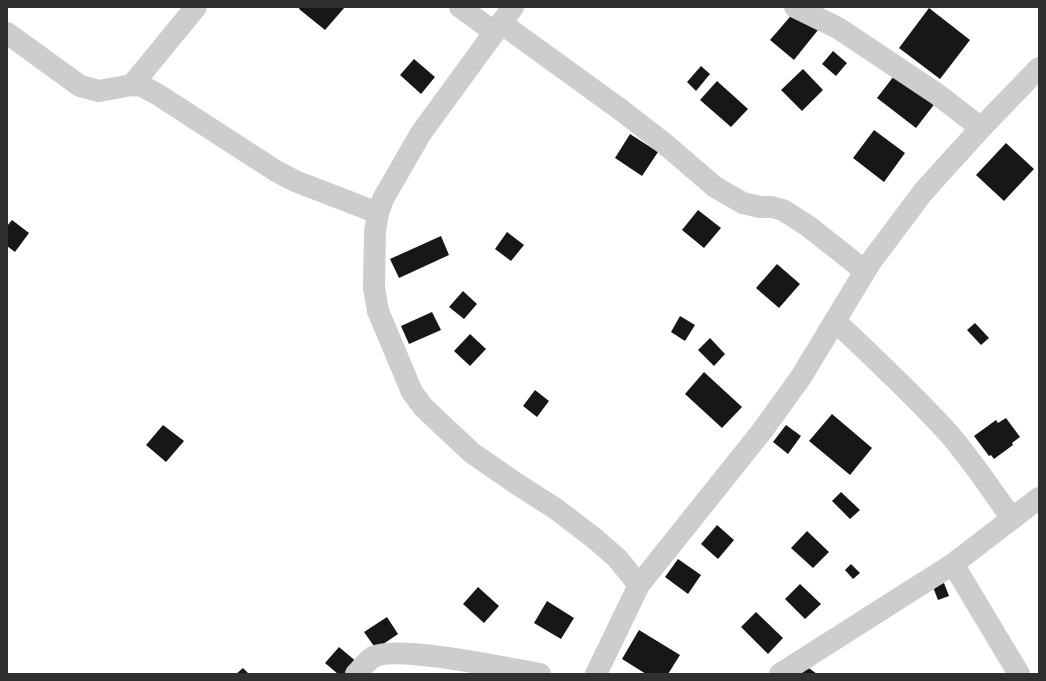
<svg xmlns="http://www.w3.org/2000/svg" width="1046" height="681" font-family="'Alegreya Sans',sans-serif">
	<rect width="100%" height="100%" fill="#fff"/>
	<g fill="#171717">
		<path d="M300,7H345L325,30L299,9Z"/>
		<path d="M929,8L970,40L940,79L899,48Z"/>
		<path d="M795,11L818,30L794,60L770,40Z"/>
		<path d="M833,51L847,63L836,76L822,64Z"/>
		<path d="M414,59L435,77L421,94L400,75Z"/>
		<path d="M701,66L710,74L696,91L687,82Z"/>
		<path d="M803,69L823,90L802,111L781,90Z"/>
		<path d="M897,72L936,102L916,128L877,98Z"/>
		<path d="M717,81L748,109L731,127L700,100Z"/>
		<path d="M874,130L905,153L884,182L853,158Z"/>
		<path d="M630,134L658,152L642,176L615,158Z"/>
		<path d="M1006,143L1034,169L1004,201L976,175Z"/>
		<path d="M698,210L721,228L704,248L682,230Z"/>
		<path d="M12,220L29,233L15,252L7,246V226Z"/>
		<path d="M507,232L524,245L511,261L495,249Z"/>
		<path d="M441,236L449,255L399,278L390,259Z"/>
		<path d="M777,264L800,284L779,308L756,288Z"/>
		<path d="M463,291L477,304L464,319L449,307Z"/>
		<path d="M432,312L441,330L409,344L401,326Z"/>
		<path d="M680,316L695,325L685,341L671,332Z"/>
		<path d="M975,323L989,338L981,345L967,330Z"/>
		<path d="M470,334L486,349L470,366L454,351Z"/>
		<path d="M710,338L725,354L714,366L698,350Z"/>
		<path d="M704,372L742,407L722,428L685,394Z"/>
		<path d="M535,390L549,401L537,417L523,406Z"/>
		<path d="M832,414L872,448L850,475L809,441Z"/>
		<path d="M1006,418L1020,437L1012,443L1013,445L994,459L991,455L989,456L974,436L996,420L998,423Z"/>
		<path d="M163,425L184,441L166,462L146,445Z"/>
		<path d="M786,425L801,436L788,454L773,442Z"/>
		<path d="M841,492L860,510L850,519L832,501Z"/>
		<path d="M717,525L734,540L718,559L701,544Z"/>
		<path d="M807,531L829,552L813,568L791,548Z"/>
		<path d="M678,559L701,575L688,594L665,577Z"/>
		<path d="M851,564L860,573L853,579L845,570Z"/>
		<path d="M944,583L949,596L938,600L933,587Z"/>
		<path d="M800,584L821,604L805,619L785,599Z"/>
		<path d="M478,587L499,606L484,623L463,604Z"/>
		<path d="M547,601L574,618L561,639L534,623Z"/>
		<path d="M756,612L783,638L768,654L741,627Z"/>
		<path d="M387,617L398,634L376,649L364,632Z"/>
		<path d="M639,630L680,655L668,674H646L622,659Z"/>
		<path d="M339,647L358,663L348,674H338L325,663Z"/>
		<path d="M806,666L817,674H800Z"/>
		<path d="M243,668L249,674H236Z"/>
	</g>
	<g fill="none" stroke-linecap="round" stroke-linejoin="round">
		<g stroke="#cdcdcd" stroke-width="22">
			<path d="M460,7L494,32"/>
			<path d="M513,7L421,133L383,199L378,213L375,232L374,288L378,311L412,392L423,407L472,453L517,484L556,509L594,538L617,558L639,585"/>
			<path d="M795,7L838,28L937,94L981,128"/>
			<path d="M501,23L621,110L665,144L715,187L743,203L760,207H772L783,210L808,226L865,271"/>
			<path d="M7,33L80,86L99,91L132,85L142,86L157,94L276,171L295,181L378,213"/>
			<path d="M132,85L196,7"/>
			<path d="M835,321C874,358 914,395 950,435C972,461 992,490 1012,519"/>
			<path d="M953,564L1019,674"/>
			<path d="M356,674C361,669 367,661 373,657C397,644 509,669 540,674"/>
			<path d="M596,674L639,585L762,431L801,377L870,263L923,192L981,128L1039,68"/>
			<path d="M780,674L953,564L1039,498"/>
		</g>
	</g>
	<rect width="1046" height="681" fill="none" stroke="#303030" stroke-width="16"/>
</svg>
